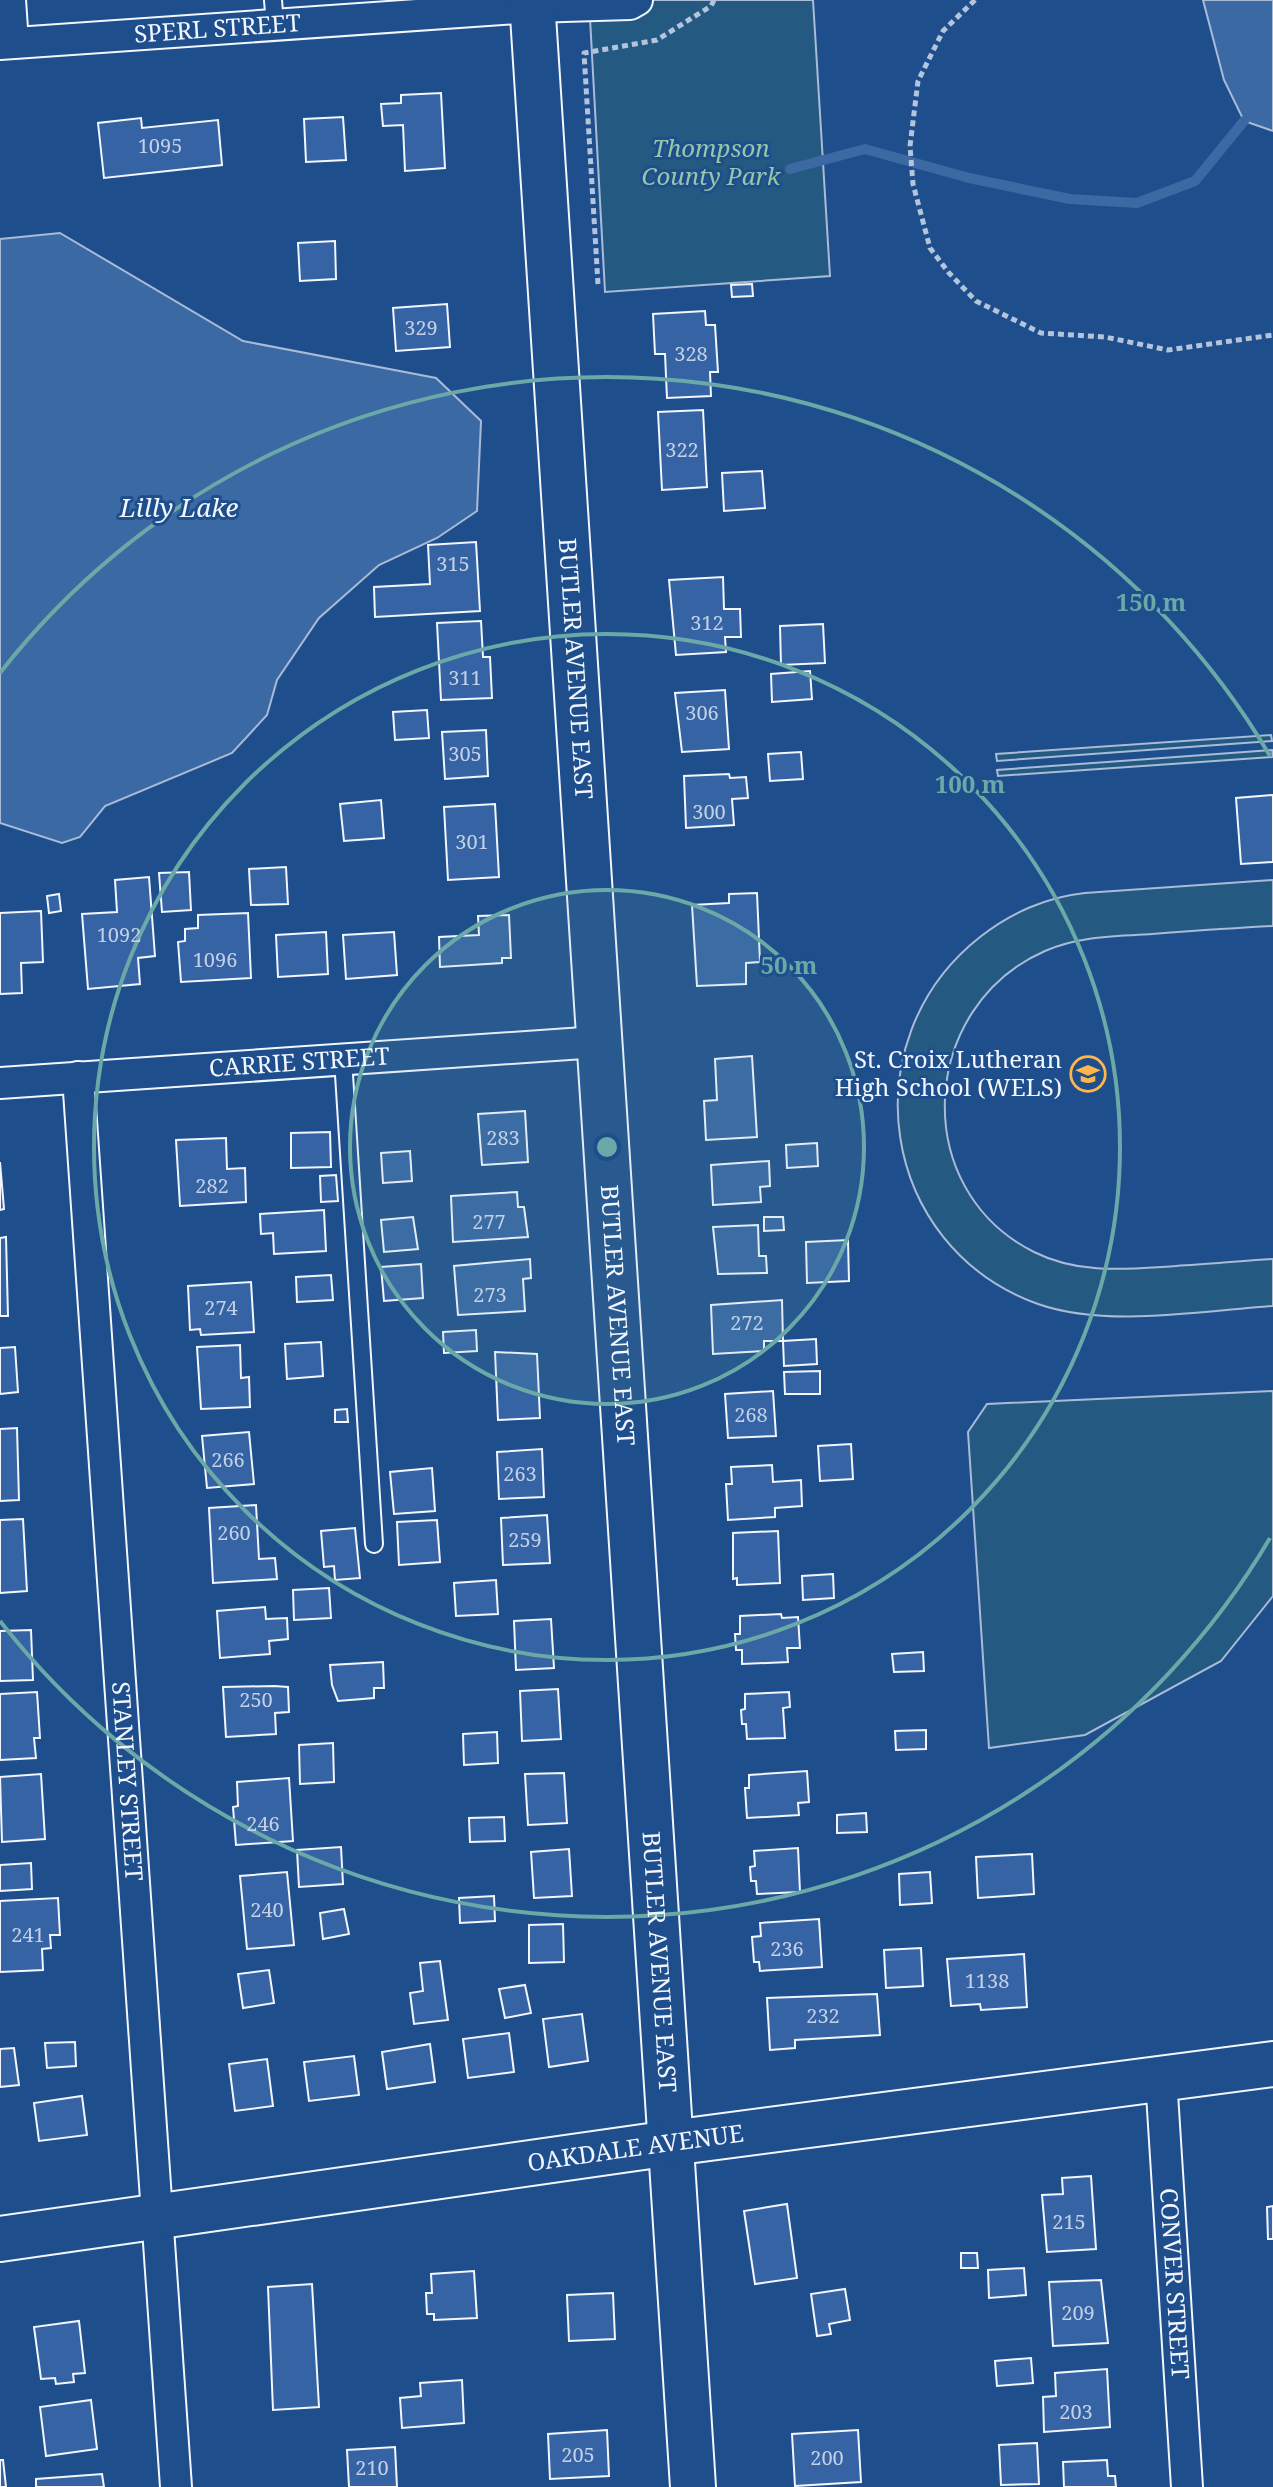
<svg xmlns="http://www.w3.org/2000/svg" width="1273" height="2487" font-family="'Noto Serif',serif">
	<rect width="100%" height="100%" fill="#1f4e8c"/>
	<g fill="#245a82" stroke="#a8bbd7" stroke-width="2">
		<path d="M589,0H813L830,276L605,292Z"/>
		<path d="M1271,735L1272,741L997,761L996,754Z"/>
		<path d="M1272,750L1273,757L998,776L997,770Z"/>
		<path d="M1273,880V926C1233,928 1192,931 1152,934C1116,936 1079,936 1045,951C919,1006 908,1189 1034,1252C1080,1275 1127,1269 1176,1266C1209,1264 1241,1261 1273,1259V1306C1201,1311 1106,1328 1038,1304C879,1247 849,1040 980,937C1010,913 1047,897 1085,893Z"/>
		<path d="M1273,1391V1596L1221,1661L1085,1735L989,1748L968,1432L987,1404Z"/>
	</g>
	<g fill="#3b69a3" stroke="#a8bbd7" stroke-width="2">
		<path d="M1203,0H1273V131L1244,121L1224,80Z"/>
		<path d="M60,233L243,341L436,378L481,421L477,511L437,538L379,565L319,618L277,680L267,715L232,753L105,806L80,837L62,843L0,823V239Z"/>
	</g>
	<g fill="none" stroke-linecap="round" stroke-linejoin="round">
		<path stroke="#3b69a3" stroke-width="10" d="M790,169L865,149L969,178L1070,199L1137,203L1195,181L1244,121"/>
	</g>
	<g fill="#3563a3" stroke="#f2f6ff" stroke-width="2">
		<path d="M441,93L445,168L405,171L403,125L383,126L381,104L401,103V95Z"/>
		<path d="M343,117L346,160L306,162L304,119Z"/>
		<path d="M141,118L142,128L218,120L222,165L104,178L98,123Z"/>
		<path d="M335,241L336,279L300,281L298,243Z"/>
		<path d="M752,284L753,296L732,297L731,285Z"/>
		<path d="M447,304L450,347L396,351L393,308Z"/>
		<path d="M705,311L706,325H715L718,372H710L711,396L667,398L665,354H655L653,314Z"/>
		<path d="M703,410L707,487L662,490L658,412Z"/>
		<path d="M762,471L765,508L724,511L722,473Z"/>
		<path d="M476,542L480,611L375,617L374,587L430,584L428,545Z"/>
		<path d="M723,577L724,609H740L741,637H725L726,652L676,655L669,580Z"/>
		<path d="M481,621L483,657H490L492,698L441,700L437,623Z"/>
		<path d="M823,624L825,663L781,665L780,626Z"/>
		<path d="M810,671L812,699L772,702L771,674Z"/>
		<path d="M725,690L729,749L682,752L675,693Z"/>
		<path d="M427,710L429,738L395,740L393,712Z"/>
		<path d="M486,730L488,776L445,779L442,732Z"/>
		<path d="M801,752L803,779L770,781L768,754Z"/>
		<path d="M729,774L730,778L746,777L748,798L732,799L734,825L686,828L684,776Z"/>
		<path d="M1273,795V862L1241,864L1236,798Z"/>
		<path d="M381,800L384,838L344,841L340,804Z"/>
		<path d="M495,804L499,877L448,880L444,807Z"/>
		<path d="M286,867L288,904L251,905L249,869Z"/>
		<path d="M189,872L191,910L162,912L159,873Z"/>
		<path d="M149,877L155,956L138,958L140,984L88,989L82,914L117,912L115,880Z"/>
		<path d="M757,893L760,962L746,963V984L697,986L692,905L729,903V894Z"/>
		<path d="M59,894L61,911L49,913L47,896Z"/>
		<path d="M41,911L43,962L21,963L22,993L0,994V913Z"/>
		<path d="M248,913L251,978L181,982L178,942L185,941V929L198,928V915Z"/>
		<path d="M509,915L511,958H502V963L440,967L439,937L479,935L478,916Z"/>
		<path d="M326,932L328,974L278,977L276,935Z"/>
		<path d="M394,932L397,975L346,979L343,935Z"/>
		<path d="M752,1056L757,1137L706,1140L704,1101L717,1100L715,1059Z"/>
		<path d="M525,1111L528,1162L482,1165L478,1114Z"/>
		<path d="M330,1132L331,1167L291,1168V1133Z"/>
		<path d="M226,1138L227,1169L245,1168L246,1202L180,1206L176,1140Z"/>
		<path d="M817,1143L818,1166L787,1168L786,1145Z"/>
		<path d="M410,1151L412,1181L383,1183L381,1153Z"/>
		<path d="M769,1161L770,1186L760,1187L761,1202L713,1205L711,1165Z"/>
		<path d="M0,1162L4,1209L0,1210Z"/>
		<path d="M336,1175L338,1201L321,1202L320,1176Z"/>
		<path d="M517,1192L518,1207H524L528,1237L453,1242L451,1196Z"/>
		<path d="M324,1210L326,1251L274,1254L273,1233L261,1234L260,1214Z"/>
		<path d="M413,1217L418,1249L384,1252L381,1220Z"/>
		<path d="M764,1217H783L784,1230L764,1231Z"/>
		<path d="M758,1225L759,1256H766L767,1273L718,1274L713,1227Z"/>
		<path d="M6,1237L8,1316H0V1238Z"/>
		<path d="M848,1240L849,1281L807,1283L806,1242Z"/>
		<path d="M530,1259L531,1278L523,1279L525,1311L458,1315L454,1266Z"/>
		<path d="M421,1264L423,1298L384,1301L381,1267Z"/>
		<path d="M331,1275L333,1300L297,1302L296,1277Z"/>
		<path d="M251,1282L254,1332L201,1335L200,1329L190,1330L188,1286Z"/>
		<path d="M782,1300L783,1341H764V1351L713,1354L711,1305Z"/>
		<path d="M476,1330L477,1351L444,1353L443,1332Z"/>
		<path d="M816,1339L817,1364L784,1366L783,1341Z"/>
		<path d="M321,1342L323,1376L287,1379L285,1344Z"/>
		<path d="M240,1345L241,1378L249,1377L250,1407L201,1409L197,1347Z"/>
		<path d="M15,1347L18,1392L0,1394V1348Z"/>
		<path d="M495,1352L537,1354L540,1418L498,1420Z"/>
		<path d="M820,1371V1394H785L784,1372Z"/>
		<path d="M773,1391L776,1436L728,1438L725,1394Z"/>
		<path d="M347,1409L348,1422H335V1410Z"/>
		<path d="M17,1428L19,1500L0,1501V1429Z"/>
		<path d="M249,1432L254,1484L207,1488L202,1436Z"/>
		<path d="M851,1444L853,1479L820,1481L818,1446Z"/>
		<path d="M542,1449L544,1497L499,1499L497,1452Z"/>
		<path d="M772,1465L773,1482L801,1480L802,1506L775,1508V1517L728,1520L726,1484H732L731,1467Z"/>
		<path d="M432,1468L435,1511L394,1514L390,1472Z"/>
		<path d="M256,1505L259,1559L275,1558L277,1579L213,1583L209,1508Z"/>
		<path d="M547,1515L550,1563L503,1565L501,1518Z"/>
		<path d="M23,1519L27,1591L0,1593V1520Z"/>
		<path d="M437,1520L440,1562L399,1565L397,1522Z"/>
		<path d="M355,1528L360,1578L335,1580L334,1566L324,1567L321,1531Z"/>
		<path d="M778,1531L780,1583L737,1585V1578L733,1579V1533Z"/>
		<path d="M833,1574L834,1598L803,1600L802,1576Z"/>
		<path d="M496,1580L498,1614L456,1616L454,1583Z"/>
		<path d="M329,1588L331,1618L294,1620L293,1590Z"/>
		<path d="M265,1607L266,1619L287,1618L288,1639L269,1641L270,1654L220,1658L217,1611Z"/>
		<path d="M781,1614L782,1618L798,1617L800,1648H787L788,1662L742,1664V1650H736L735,1634H740V1616Z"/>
		<path d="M551,1619L554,1668L516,1670L514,1621Z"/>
		<path d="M31,1630L33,1680L0,1681V1631Z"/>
		<path d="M923,1652L924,1671L894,1672L892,1654Z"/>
		<path d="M383,1662L384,1688H374V1698L338,1701L332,1685L330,1665Z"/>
		<path d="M274,1686L288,1687L289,1712L275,1713L276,1734L226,1737L223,1687Z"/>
		<path d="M558,1689L561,1739L522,1741L520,1691Z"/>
		<path d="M37,1692L40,1738H34L36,1758L0,1760V1694Z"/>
		<path d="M789,1692L790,1707L783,1708L785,1738L747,1739L746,1724H742L741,1710L745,1709V1694Z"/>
		<path d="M926,1730V1749L896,1750L895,1731Z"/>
		<path d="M497,1732L498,1763L464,1765L463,1734Z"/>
		<path d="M333,1743L334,1782L300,1784L299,1745Z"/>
		<path d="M807,1771L809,1802L798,1803L799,1815L747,1818L745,1788H749V1775Z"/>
		<path d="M564,1773L567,1823L528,1825L525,1774Z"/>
		<path d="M41,1774L45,1839L2,1842L0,1777Z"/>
		<path d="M289,1778L293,1841L236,1845L233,1807L238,1806L237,1782Z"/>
		<path d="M866,1813L867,1832L837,1833V1815Z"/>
		<path d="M504,1817L505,1841L470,1842L469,1818Z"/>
		<path d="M341,1847L343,1884L299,1887L297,1850Z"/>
		<path d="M798,1848L800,1892L757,1894L756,1881H751L750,1867L755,1866L754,1851Z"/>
		<path d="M569,1849L572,1896L534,1898L531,1852Z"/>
		<path d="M1032,1854L1034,1894L978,1898L976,1857Z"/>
		<path d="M31,1863L32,1889L0,1891V1865Z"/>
		<path d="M287,1872L294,1945L247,1949L240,1876Z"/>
		<path d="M930,1872L932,1903L900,1905L899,1874Z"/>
		<path d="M494,1896L495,1921L460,1923L459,1898Z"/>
		<path d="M58,1898L60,1935H50L51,1948L42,1949L43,1970L0,1972V1901Z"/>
		<path d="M344,1909L349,1934L323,1939L320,1913Z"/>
		<path d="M819,1919L822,1967L760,1971L759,1962H754L752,1937L761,1936L760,1923Z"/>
		<path d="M563,1924L564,1962L529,1963V1925Z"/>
		<path d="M921,1948L923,1986L886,1988L884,1950Z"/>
		<path d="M1024,1954L1027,2007L981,2010L980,2004L951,2006L947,1959Z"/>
		<path d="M440,1961L448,2020L414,2024L410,1993L423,1991L420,1963Z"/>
		<path d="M269,1970L274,2003L243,2008L238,1974Z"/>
		<path d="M525,1985L531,2013L505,2018L499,1989Z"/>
		<path d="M877,1994L880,2035L795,2040V2048L770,2050L767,1998Z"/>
		<path d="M582,2014L588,2061L549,2067L543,2019Z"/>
		<path d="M509,2033L514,2072L468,2078L463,2039Z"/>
		<path d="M75,2042L76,2066L47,2068L45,2043Z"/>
		<path d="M430,2044L435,2082L387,2089L382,2052Z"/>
		<path d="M14,2048L19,2085L0,2087V2049Z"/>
		<path d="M354,2056L359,2095L309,2101L304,2062Z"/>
		<path d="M267,2059L273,2106L235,2111L229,2064Z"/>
		<path d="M82,2096L87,2135L39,2141L34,2103Z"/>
		<path d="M1091,2176L1096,2249L1047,2252L1042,2195L1063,2194L1062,2178Z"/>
		<path d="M787,2204L797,2278L755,2284L744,2211Z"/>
		<path d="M1273,2206V2239H1268L1267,2207Z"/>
		<path d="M961,2253H977L978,2268H961Z"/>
		<path d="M1024,2268L1026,2295L989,2298L988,2270Z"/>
		<path d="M474,2271L477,2318L434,2320V2314H427L426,2293H432L431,2274Z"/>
		<path d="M1101,2280L1108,2343L1053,2346L1049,2282Z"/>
		<path d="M312,2284L319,2407L273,2410L268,2287Z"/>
		<path d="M845,2289L850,2320L829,2324L831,2334L817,2336L811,2294Z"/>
		<path d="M613,2293L615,2339L569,2341L567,2295Z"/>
		<path d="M79,2321L85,2373L73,2374L74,2382L56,2384L55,2378L41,2379L34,2327Z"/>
		<path d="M1031,2358L1033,2383L997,2386L995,2361Z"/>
		<path d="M1107,2369L1110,2427L1044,2432L1043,2397L1056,2396L1055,2373Z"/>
		<path d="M462,2380L464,2423L402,2428L400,2398L421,2396L420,2383Z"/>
		<path d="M91,2400L97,2449L46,2456L40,2407Z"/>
		<path d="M607,2430L609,2476L550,2479L548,2434Z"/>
		<path d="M858,2430L861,2482L795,2486L792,2434Z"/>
		<path d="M1037,2443L1039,2484L1001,2485L999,2445Z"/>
		<path d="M395,2447L397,2487H349L347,2450Z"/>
		<path d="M0,2460H3L6,2487H0Z"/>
		<path d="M1107,2460L1108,2476H1115L1116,2487H1064L1063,2462Z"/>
		<path d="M102,2474L104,2487H36V2479Z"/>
	</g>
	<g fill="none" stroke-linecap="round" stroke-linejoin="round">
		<defs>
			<g id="lane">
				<path d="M273,0L275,25"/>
				<path d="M343,1059L374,1544"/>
			</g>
			<g id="street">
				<path d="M10,0L13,43"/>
				<path id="s1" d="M0,44L532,7L630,4L637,0"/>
				<path id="s2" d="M78,1077L176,2487"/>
				<path id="s3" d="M0,1083L598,1042"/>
				<path id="s4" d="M1161,2078L1187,2487"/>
			</g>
			<g id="secondary">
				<path id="s5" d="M532,0L693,2487"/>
				<path id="s6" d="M0,2239L671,2143L1273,2064"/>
			</g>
		</defs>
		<use href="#lane" stroke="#f2f6ff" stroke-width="20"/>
		<use href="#street" stroke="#f2f6ff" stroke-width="34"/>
		<use href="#secondary" stroke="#f2f6ff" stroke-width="48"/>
		<g stroke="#b3c4dc" stroke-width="5" stroke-dasharray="6 4" stroke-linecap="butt">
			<path d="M975,0L943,31L918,81L910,146L913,184L930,248L949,273L976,301L1041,333L1105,337L1168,350L1273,335"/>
			<path d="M598,284L584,53L657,40L711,6L714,0"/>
		</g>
		<use href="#lane" stroke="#1f4e8c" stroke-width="16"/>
		<use href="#street" stroke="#1f4e8c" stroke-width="30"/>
		<use href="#secondary" stroke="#1f4e8c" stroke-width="44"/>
	</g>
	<circle cx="607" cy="1147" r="257" fill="#6aa9a8" fill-opacity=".12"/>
	<g fill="none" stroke="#6aa9a8" stroke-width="4">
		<circle cx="607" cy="1147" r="257"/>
		<circle cx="607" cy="1147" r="513"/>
		<path d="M1270 1538A770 770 0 0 1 0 1621M0 673A770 770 0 0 1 1270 756"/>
	</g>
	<defs>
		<symbol id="school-ring" viewBox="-11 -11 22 22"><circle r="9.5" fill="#1f4e8c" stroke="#ffb74d" stroke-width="1.5"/><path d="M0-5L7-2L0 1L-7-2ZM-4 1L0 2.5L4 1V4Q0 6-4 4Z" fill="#ffb74d"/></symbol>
	</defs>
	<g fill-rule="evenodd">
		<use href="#school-ring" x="1068" y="1054" width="40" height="40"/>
	</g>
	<g text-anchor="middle" stroke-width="6" stroke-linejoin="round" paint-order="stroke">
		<g font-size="20" fill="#c3d1e8">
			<text x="160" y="153">1095</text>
			<text x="421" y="335">329</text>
			<text x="691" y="361">328</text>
			<text x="682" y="457">322</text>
			<text x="453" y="571">315</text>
			<text x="707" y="630">312</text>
			<text x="465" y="685">311</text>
			<text x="702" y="720">306</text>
			<text x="465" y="761">305</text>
			<text x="709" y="819">300</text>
			<text x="472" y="849">301</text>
			<text x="119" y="942">1092</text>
			<text x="215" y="967">1096</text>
			<text x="503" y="1145">283</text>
			<text x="212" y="1193">282</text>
			<text x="489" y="1229">277</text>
			<text x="490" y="1302">273</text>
			<text x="221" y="1315">274</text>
			<text x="747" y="1330">272</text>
			<text x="751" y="1422">268</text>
			<text x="228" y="1467">266</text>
			<text x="520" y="1481">263</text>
			<text x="234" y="1540">260</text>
			<text x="525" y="1547">259</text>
			<text x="256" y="1707">250</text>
			<text x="263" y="1831">246</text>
			<text x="267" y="1917">240</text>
			<text x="28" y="1942">241</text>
			<text x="787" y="1956">236</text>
			<text x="987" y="1988">1138</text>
			<text x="823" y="2023">232</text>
			<text x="1069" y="2229">215</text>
			<text x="1078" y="2320">209</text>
			<text x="1076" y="2419">203</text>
			<text x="578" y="2462">205</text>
			<text x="827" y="2465">200</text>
			<text x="372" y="2475">210</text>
		</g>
		<g font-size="24" fill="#f2f6ff" stroke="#1f4e8c">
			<text dy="8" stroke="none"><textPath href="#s1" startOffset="218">SPERL STREET</textPath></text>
			<text dy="8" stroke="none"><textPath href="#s5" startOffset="670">BUTLER AVENUE EAST</textPath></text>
			<text dy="8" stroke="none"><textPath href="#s3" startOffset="300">CARRIE STREET</textPath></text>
			<text dy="8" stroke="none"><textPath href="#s5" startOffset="1318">BUTLER AVENUE EAST</textPath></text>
			<text dy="8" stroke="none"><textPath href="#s2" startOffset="706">STANLEY STREET</textPath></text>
			<text dy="8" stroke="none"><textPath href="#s5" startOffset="1966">BUTLER AVENUE EAST</textPath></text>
			<text dy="8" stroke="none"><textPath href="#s6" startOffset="642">OAKDALE AVENUE</textPath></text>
			<text dy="8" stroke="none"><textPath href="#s4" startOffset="206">CONVER STREET</textPath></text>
		</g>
		<g font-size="24" font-style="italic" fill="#97c8a6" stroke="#1f4e8c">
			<text x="711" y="157">Thompson<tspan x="711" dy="28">County Park</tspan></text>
		</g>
		<g font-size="24" fill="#f2f6ff" stroke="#1f4e8c" text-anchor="end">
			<text x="1062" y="1068">St. Croix Lutheran<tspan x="1062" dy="28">High School (WELS)</tspan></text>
		</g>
		<g font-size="26" font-style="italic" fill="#f2f6ff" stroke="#1f4e8c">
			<text x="179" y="517">Lilly Lake</text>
		</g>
	</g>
	<circle cx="607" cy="1147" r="12" fill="#6aa9a8" stroke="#1f4e8c" stroke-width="4"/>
	<g font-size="24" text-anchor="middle" font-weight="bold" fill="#6aa9a8" stroke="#1f4e8c" stroke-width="6" stroke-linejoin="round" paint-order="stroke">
		<text x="1151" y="611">150 m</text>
		<text x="970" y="793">100 m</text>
		<text x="789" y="974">50 m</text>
	</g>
</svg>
